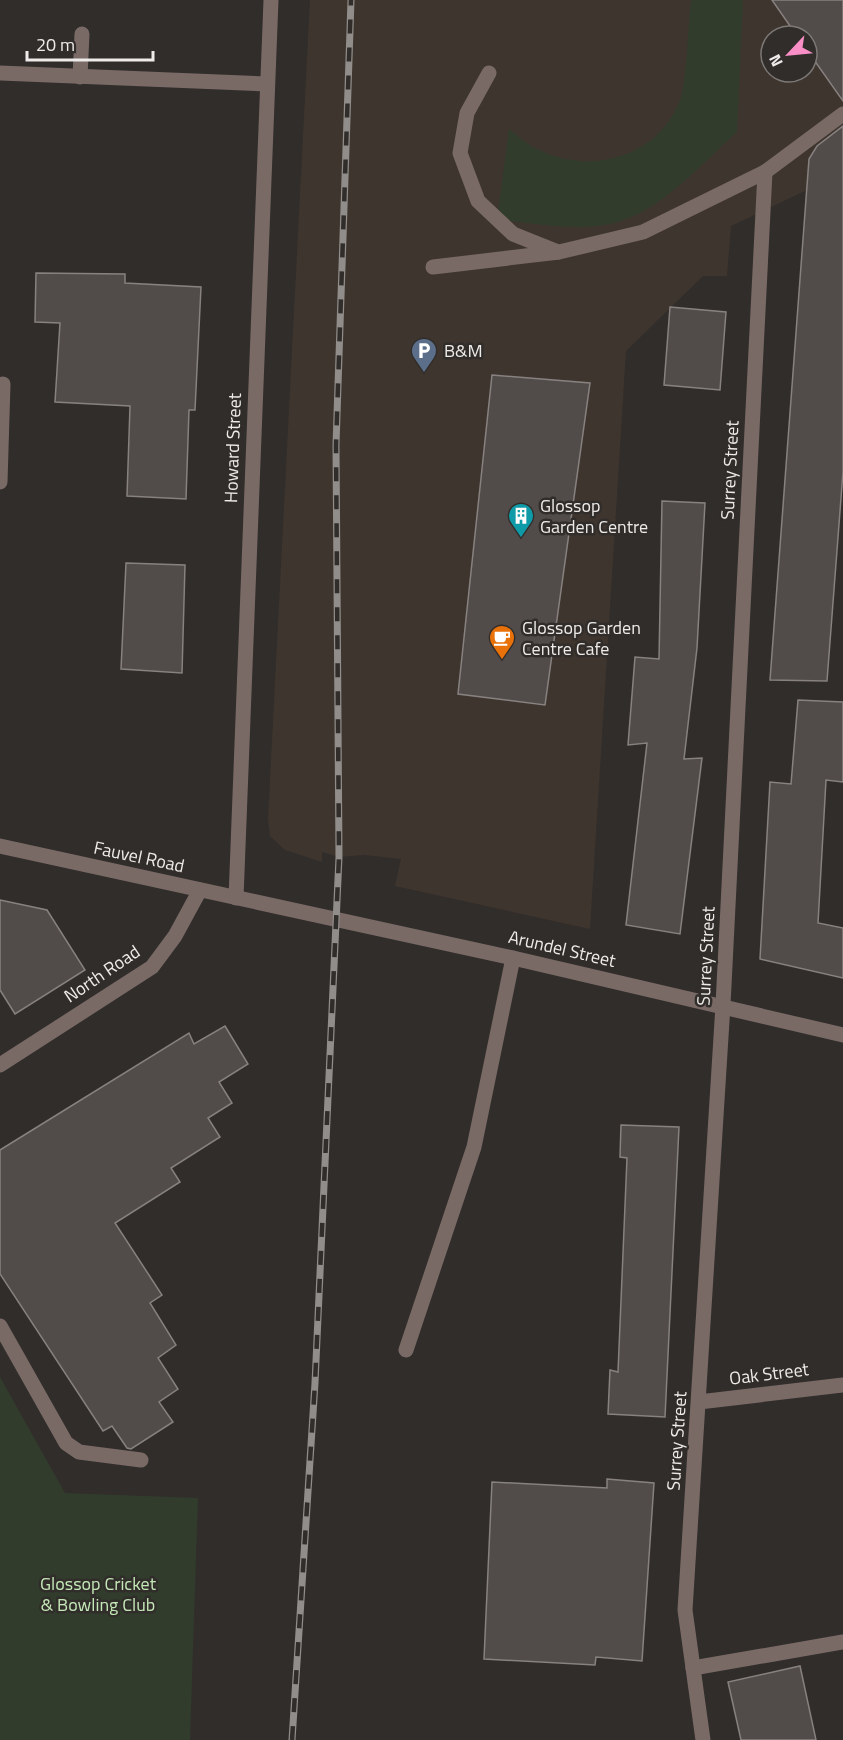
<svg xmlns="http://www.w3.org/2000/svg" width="843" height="1740" font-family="'Titillium Web',sans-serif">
	<rect width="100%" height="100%" fill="#312d2a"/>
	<path fill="#3e352e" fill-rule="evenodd" d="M310,0H843V173L731,226L727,276H703L626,351L590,929L395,886L401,859L364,855L339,857L322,852V862L285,850L270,836L268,819ZM771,36H807V72H771Z"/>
	<g fill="#313c2d">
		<path d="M691,0H743L737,132C702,163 666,206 621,221C587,233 533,224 497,219L509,129C517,135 525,143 535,148C589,176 657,159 680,100C687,81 688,24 691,0Z"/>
		<path d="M0,1377L65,1493L198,1498L190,1740H0Z"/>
	</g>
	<g fill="#514c4a" stroke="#878180" stroke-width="1.5">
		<path d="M772,0H843V101L807,50V36H797Z"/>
		<path d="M843,126V472L827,681L770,680L809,159L817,146Z"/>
		<path d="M36,273L125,274V283L201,287L195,410H189L186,499L127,496L130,406L55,402L60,323L35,322Z"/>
		<path d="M670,307L726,312L720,390L664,385Z"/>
		<path d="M492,375L590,383L545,705L458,694Z"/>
		<path d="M662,501L705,503L697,648L684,759L702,758L680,934L626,925L647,743L628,745L635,657L659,659Z"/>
		<path d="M126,563L185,565L182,673L121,669Z"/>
		<path d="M798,700L843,702V782L826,780L818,923L843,928V978L760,959L770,782L791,784Z"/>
		<path d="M0,900L47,910L85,970L15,1014L0,990Z"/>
		<path d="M225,1026L248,1064L219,1082L232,1103L208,1118L220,1137L171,1168L180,1182L115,1223L162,1295L150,1303L176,1345L158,1358L178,1389L159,1402L173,1422L131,1449L127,1448L112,1426L103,1431L0,1274V1150L189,1033L194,1044Z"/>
		<path d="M621,1125L679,1127L665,1417L608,1414L610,1370L618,1372L627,1158L620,1157Z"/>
		<path d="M607,1479L654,1483L642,1661L596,1657L595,1665L484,1659L492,1482L607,1488Z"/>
		<path d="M800,1666L816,1740H741L728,1682Z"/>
	</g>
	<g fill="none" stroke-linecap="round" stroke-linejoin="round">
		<g stroke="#796a66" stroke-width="15">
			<path d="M0,73L267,84"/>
			<path d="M489,73L467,113L460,153L478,201L513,234L558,252"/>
			<path d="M80,77L82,34"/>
			<path d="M433,267L559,252L643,232L765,172L843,114"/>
			<path d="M0,482L3,384"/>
			<path d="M0,846L513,958L843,1035"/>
			<path d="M236,898L271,0"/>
			<path d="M0,1065L152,967L175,936L200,890"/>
			<path d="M0,1326L66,1443L79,1452L141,1460"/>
			<path d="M406,1350L474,1147L513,958"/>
			<path d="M699,1402L843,1385"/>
			<path d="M693,1668L843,1642"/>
			<path d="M703,1740L685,1610L723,1005L765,172"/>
		</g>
		<defs>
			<path id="rail" d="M292,1740L315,1383L339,857L336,445L351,0"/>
		</defs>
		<use href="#rail" stroke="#908d8a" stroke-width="7"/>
		<use href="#rail" stroke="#312d2a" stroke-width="4.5" stroke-dasharray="14" stroke-linecap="butt"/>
	</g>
	<defs>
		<symbol id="parking-pin" viewBox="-11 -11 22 30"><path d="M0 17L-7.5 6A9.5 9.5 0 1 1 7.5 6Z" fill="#5c6f8a" stroke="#312d2a"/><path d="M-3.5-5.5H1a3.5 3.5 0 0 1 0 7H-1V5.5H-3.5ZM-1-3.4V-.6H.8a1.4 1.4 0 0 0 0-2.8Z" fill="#fff"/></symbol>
		<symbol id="building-pin" viewBox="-11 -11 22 30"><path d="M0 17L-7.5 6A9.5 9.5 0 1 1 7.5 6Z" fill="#0f9aa8" stroke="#312d2a"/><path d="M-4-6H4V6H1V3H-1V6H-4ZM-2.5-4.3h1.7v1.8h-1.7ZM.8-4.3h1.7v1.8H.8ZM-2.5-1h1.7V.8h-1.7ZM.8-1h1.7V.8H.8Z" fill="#fff"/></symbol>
		<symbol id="cafe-pin" viewBox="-11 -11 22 30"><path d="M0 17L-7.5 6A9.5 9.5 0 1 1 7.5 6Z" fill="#e8710a" stroke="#312d2a"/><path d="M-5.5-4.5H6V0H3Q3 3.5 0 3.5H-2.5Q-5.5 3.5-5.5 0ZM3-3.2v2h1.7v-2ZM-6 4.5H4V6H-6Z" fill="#fff"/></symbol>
	</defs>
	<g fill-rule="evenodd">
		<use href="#parking-pin" x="409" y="336" width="30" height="40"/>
		<use href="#building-pin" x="506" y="501" width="30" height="40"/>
		<use href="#cafe-pin" x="487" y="623" width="30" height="40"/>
	</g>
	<g text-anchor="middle" stroke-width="5" stroke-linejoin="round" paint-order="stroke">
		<g font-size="18" fill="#eeecea" stroke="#312d2a" text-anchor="start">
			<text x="444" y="357">B&amp;M</text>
			<text x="540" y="512">Glossop<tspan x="540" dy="21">Garden Centre</tspan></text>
			<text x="522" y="634">Glossop Garden<tspan x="522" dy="21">Centre Cafe</tspan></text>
		</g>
		<g font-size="18" fill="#eeecea" stroke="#312d2a">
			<text transform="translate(233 448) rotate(-88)" y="6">Howard Street</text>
			<text transform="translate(730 470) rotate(-87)" y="6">Surrey Street</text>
			<text transform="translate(139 857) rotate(12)" y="6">Fauvel Road</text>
			<text transform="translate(562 949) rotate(13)" y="6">Arundel Street</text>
			<text transform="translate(706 956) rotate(-87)" y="6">Surrey Street</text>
			<text transform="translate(102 974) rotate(-34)" y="6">North Road</text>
			<text transform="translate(769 1374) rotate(-7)" y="6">Oak Street</text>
			<text transform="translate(677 1441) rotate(-86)" y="6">Surrey Street</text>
		</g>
		<g font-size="18" fill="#c4e8b7" stroke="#312d2a">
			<text x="98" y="1590">Glossop Cricket<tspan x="98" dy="21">&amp; Bowling Club</tspan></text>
		</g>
	</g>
	<g transform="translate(789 54) rotate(244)"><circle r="28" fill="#312d2a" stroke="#7d7977" stroke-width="1.5"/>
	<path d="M0-4.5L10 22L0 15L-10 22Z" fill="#fa8fc7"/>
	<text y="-9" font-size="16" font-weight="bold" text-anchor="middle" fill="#eeecea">N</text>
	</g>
	<path d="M27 51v9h126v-9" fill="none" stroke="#eeecea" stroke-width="3"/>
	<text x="36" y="51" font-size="18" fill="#eeecea" stroke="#312d2a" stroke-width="4.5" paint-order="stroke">20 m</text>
</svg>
